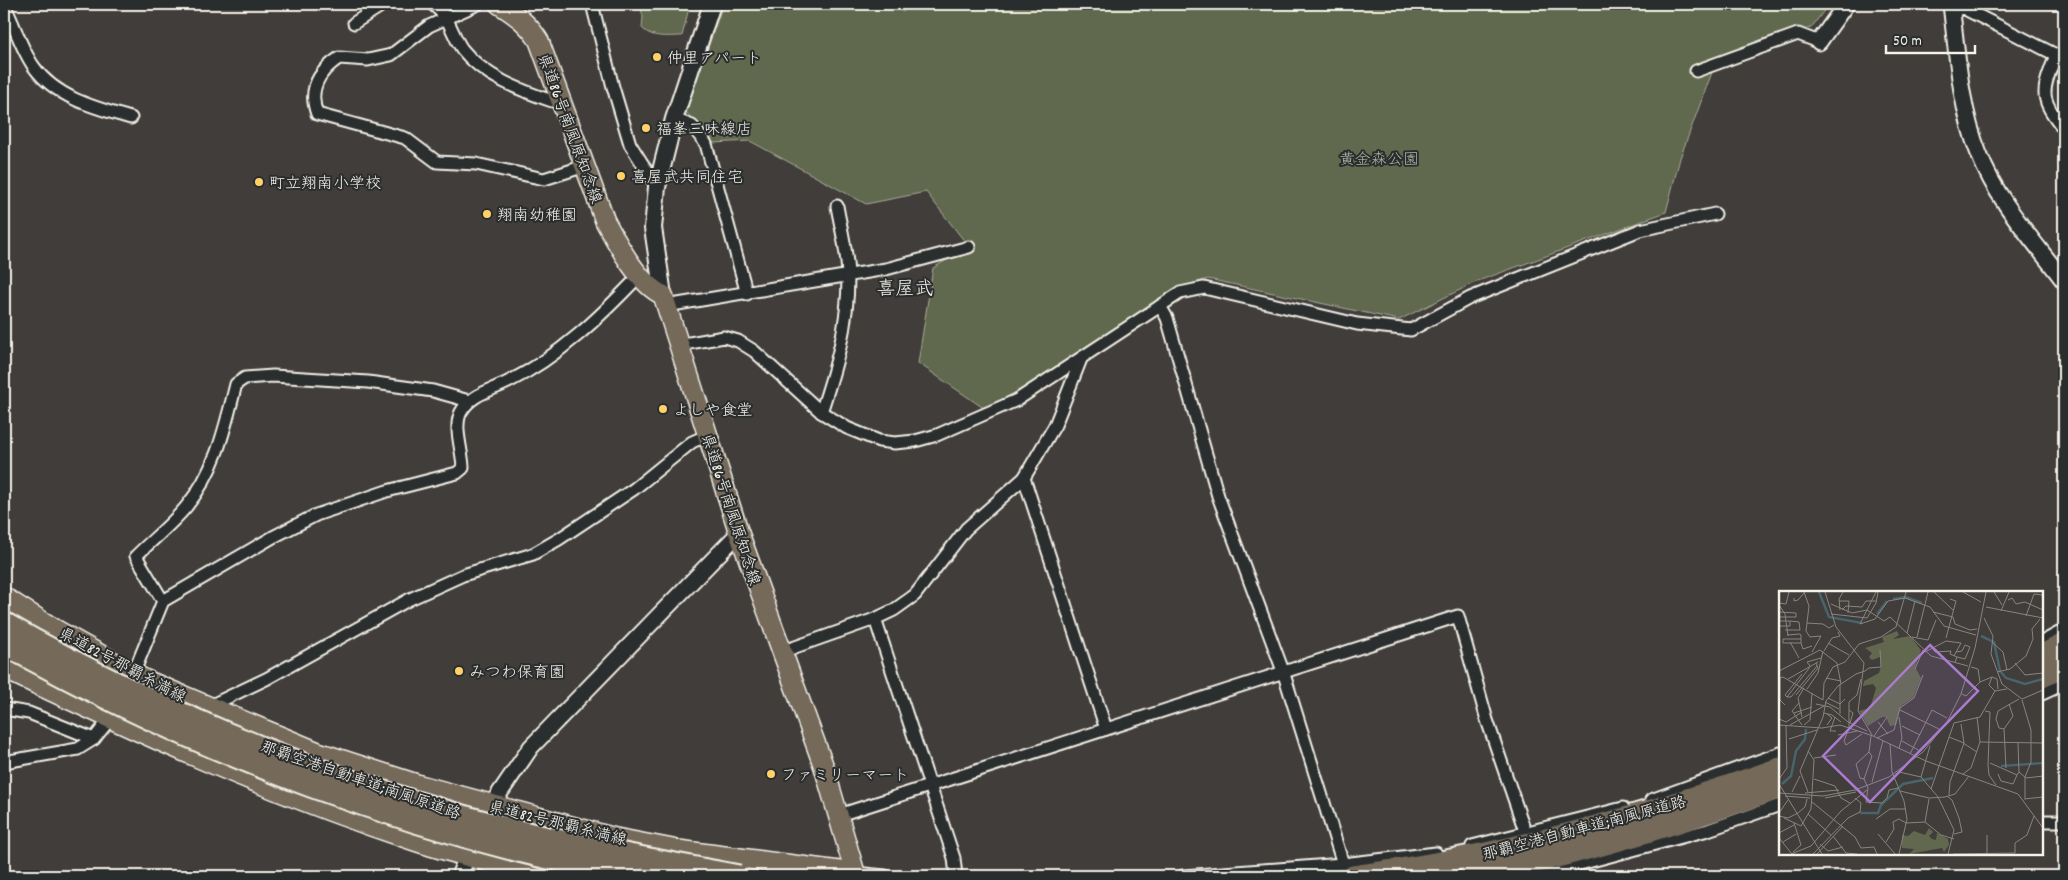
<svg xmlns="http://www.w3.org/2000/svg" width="2068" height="880" font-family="Dekko,'Klee One',sans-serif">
	<rect width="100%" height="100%" fill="#403d3b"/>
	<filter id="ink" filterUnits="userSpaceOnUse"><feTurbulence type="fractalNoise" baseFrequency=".02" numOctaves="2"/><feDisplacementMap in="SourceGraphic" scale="10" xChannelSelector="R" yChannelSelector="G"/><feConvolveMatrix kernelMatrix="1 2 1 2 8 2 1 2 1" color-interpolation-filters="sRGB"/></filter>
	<g filter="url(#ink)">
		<g fill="#61684e" stroke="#aaac9b">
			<path d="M640,4H690L682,36C669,36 652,39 642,28L643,17Z"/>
			<path d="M723,4H892L903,12L912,4H1829L1811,28L1717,59L1680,158L1666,212L1478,281L1399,320L1208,279L1179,287L1045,376L985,409L918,363L933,268L969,247L926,192L866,204L750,141L713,143L686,112Z"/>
		</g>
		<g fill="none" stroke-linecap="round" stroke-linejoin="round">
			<defs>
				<g id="minor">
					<path d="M4,4C14,24 21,49 34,67C56,98 96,108 131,118"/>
					<path d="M432,4C437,8 443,13 446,18C452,28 455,39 462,49C484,77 520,90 552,101L559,99"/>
					<path d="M478,4L429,26L391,55L368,60L339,58C318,72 308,90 317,114L405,138L437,162L476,164L544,179L585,166"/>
					<path d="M592,4L613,87L630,144L657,187"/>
					<path d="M1952,11L1963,8L2064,59"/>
					<path d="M354,23L384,4"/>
					<path d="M2056,55C2042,92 2038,97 2064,129"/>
					<path d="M1696,71L1798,34L1819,42"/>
					<path d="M674,119L692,126L706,144L747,294"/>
					<path d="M666,306L886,269L969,247"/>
					<path d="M1160,306L1167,318L1218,496L1283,671L1343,864"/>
					<path d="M678,345L724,337L738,341L754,351L821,412L847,428L879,441L895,443L915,441L937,435L1017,400L1180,293L1204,288L1357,324L1411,330L1470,298L1640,230L1715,214"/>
					<path d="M821,412C836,367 848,326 848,278C848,254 841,229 837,206"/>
					<path d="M1024,478L1106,729"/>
					<path d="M163,601L136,556C152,540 171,525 186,507C216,471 225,428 236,384L245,378L273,376L368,382L433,391L469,401"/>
					<path d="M875,619L954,858L956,876"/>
					<path d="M2042,642L2064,630"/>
					<path d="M781,652L875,619L894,610L915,595L966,529L1024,478L1055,425L1081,359"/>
					<path d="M132,677L163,601L273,537L316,515L387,491L457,473L463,468C463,452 453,427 461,412C471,394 490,391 508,382C559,357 601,316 640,275"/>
					<path d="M2042,694L2064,684"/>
					<path d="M4,709L29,713L94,739"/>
					<path d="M210,709L218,702L266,679L410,599L463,575L533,554L559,539L634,489L692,442L708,435"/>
					<path d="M4,762L78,749L94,739L114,714"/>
					<path d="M1651,800L1780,753"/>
					<path d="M839,815L1458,616L1487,720L1525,831"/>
					<path d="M2042,821H2064"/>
					<path d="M1472,846L1623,808"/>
					<path d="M855,873L885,876"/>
					<path d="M1183,876L1343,864L1436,853"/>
					<path d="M1535,876L1708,830L1780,805"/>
				</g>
				<g id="tertiary">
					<path d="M1951,4C1957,53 1960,107 1979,154C1997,201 2034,241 2064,281"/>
					<path d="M1819,42L1846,4"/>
					<path d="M486,813L531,747L739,533"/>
					<path d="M459,876L471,848"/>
				</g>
				<path id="secondary" d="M663,295L653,228L657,187L674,119L712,4"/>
				<g id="primary">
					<path d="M499,4C516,15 528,23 539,41L605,221C617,243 639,285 663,295L739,533L824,767L856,876"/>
					<path d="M4,597L55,629L146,680L318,752L420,785L616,838L678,850L855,873"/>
					<path d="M4,669C135,731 267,792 406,838C451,854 498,864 545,876"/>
				</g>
				<g id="motorway">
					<path d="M2042,655L2064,644"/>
					<path d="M2042,677L2064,666"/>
					<path d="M1353,876C1500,857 1641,817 1780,768"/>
					<path d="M1470,876C1576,857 1679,823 1780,788"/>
				</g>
			</defs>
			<use href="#minor" stroke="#f4f1e8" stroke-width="15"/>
			<use href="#tertiary" stroke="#f4f1e8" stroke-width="19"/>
			<use href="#secondary" stroke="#f4f1e8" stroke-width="20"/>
			<use href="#primary" stroke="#f4f1e8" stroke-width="22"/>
			<use href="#motorway" stroke="#f4f1e8" stroke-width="25"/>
			<use href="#minor" stroke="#2a2d2e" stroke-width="11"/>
			<use href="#tertiary" stroke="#2a2d2e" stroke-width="15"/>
			<use href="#secondary" stroke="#2a2d2e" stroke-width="16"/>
			<use href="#primary" stroke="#746a5a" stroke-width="19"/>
			<use href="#motorway" stroke="#746a5a" stroke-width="21"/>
			<defs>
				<g id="motorway-bridge">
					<path d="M4,623C166,716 345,788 527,833C597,850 668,863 739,876"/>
					<path d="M4,644C197,752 417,837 635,876"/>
				</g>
			</defs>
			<use href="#motorway-bridge" stroke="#f4f1e8" stroke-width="25" stroke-linecap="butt"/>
			<use href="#motorway-bridge" stroke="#746a5a" stroke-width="21"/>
		</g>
	</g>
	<g fill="#ffd166" stroke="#2a2d2e" stroke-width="2">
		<circle cx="657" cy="57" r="5"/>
		<circle cx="646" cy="128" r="5"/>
		<circle cx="621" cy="176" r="5"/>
		<circle cx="259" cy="182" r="5"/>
		<circle cx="487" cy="214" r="5"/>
		<circle cx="663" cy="409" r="5"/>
		<circle cx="459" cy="671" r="5"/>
		<circle cx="771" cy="774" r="5"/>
	</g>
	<g text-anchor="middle" stroke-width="4" stroke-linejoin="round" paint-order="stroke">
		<g font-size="16" fill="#f4f1e8" stroke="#2a2d2e" text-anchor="start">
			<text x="667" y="63">仲里アパート</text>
			<text x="656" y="134">福峯三味線店</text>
			<text x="631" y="182">喜屋武共同住宅</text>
			<text x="269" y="188">町立翔南小学校</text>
			<text x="497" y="220">翔南幼稚園</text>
			<text x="673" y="415">よしや食堂</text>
			<text x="469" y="677">みつわ保育園</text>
			<text x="781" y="780">ファミリーマート</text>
		</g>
		<g font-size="16" fill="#f4f1e8" stroke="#2a2d2e">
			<text transform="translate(571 128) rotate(70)" y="6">県道86号南風原知念線</text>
			<text transform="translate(732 509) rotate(72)" y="6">県道86号南風原知念線</text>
			<text transform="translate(123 664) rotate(28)" y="6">県道82号那覇糸満線</text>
			<text transform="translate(361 779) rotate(19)" y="6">那覇空港自動車道;南風原道路</text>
			<text transform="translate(558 822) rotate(14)" y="6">県道82号那覇糸満線</text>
			<text transform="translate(1584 827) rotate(-15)" y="6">那覇空港自動車道;南風原道路</text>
		</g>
		<g font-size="16" fill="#b2b3a3" stroke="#2a2d2e">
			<text x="1379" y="164">黄金森公園</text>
		</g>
		<g font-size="19" fill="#f4f1e8" stroke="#2a2d2e">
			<text x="905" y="294">喜屋武</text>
		</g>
	</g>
	<g transform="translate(1779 591)">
		<rect width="264" height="264" fill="#403d3b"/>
		<path d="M118,40L120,44L114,48L131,45L142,59L136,76L142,87L134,107L122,115L117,134L111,135L107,126H103L89,135L80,120L91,117L97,97L94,93L84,95L85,90L100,82L102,75L101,66L93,69L90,66L93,62L86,57L105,51L103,46ZM150,237L154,241L150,245L153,248L157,249L158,242L169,248L170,254L165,261L163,257L130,263L135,258L123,257V244L129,245L135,240L146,244Z" fill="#61684e"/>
		<path fill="none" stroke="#48646d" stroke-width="2.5" d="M40,1L50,26L83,32M114,8L127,6L143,12M98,23L108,10M202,45L215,51L221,80L227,87L246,93L264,88M222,175L264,172M3,193L12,185L17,160L26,148L27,138M81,222H99L102,214L124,193L154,187"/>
		<path fill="none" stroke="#888580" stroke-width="1" d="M25,1L30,15L27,40L31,46L42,45L33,61M46,1L57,36L85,72L79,120L93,144M97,1L81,33L96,28L109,10L126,7L151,16L165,35L197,44M155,1L174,19M184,1L202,11M215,1L223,14M15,7V10L19,9L25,2M229,9L233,7L237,13L246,11L264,19M60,10H70L69,22M0,12L7,13L10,1M52,13L73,22L88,19L105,30L111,26L152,65L189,75M0,14L6,23L9,45M207,16L264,27M61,19L60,8L64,1M63,19L67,15L83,16L87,10H97M222,20L230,1M0,21L17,22V26H0M154,21L174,26L176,33L191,39L198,38M52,23L88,27L97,12L99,1M247,25L255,3L263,4L264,10M205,27L214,45L212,63L223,93L243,108L264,99M0,30H11V35H0M28,32L44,33L50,37L55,34M6,39H21L20,31L11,30M128,42L136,10M8,44L21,43L22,44V52H4V48H22M133,46L149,49L157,29M138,46L149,1M167,47L177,10L171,8M11,51L20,67M213,51L224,61L228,79M22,52L24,58L33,55M49,52L70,64M154,58L156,61L172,60M45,60L53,47L61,45L59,41M172,60L171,63L178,66L176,71M146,61L167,50L182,52L175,65M177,61L183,60L186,54L191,56L186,68L178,66M236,72L246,84L264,82M31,75L28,71L42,67M192,76L199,78L201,91M136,78L144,59M0,80L41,59L58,72L62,93M86,80L90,77L102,76L101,59M218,81L231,78L247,65L254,48L253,38L261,28M213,86L210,94L216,100M213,86L218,88L219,98M47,87L62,90M9,88L39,71M28,98L39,82L44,60M183,103L187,105L201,91L213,86M6,104L8,106L31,76M6,104L23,83M17,104L39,77L37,72M8,106H12L38,75M49,107L61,113L66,108M44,109L45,92L54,76L66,71L80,53L102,46L117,36L127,1M243,109L252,139V171L246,186V207M46,111L60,118M20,112L13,120L23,134M37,113L51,116L69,131L88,140M6,114L1,109V87L4,86L44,109M70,119L74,122L71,132M121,119L160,138M206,120L211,121L209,174L210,184L217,194M15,122L33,116M45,122L53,124L62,131M61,123V93M23,126L19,107L25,97M56,126L51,140H57M0,128L7,131L23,121M99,131L109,143M0,134L43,137L61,134L94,145L147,170L239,203L264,237M11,134L45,115M25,134L31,129L33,102M48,134L53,127L48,123M123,135L141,144M225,138L220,137L217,128L219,120L240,108M69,139L65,150L67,154L83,143M70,139V111L78,104L82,88M59,144L78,140M95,145L108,126M170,146L185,152M98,147L115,139L121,117L135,107L144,84M10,148L38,139M123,150L141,160M201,151L264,152M184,152L198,161M239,152L240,181L247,187L264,185M111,153L113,181L125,210L128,228L120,263M120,157L123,147L120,126M90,161L77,173L81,187L85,188L89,197L87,211L103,212L108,207L110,199L119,197M131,163L153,119L168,127M35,167L57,164M211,172L238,184L240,181M227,177L225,138L234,125L230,113M120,181L142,186L159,206L175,239L169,263M184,183L192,177L201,151L198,126M219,183L222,190L234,193L238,184M142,186L151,155M0,188L8,177L7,134M35,188L56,195L62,207L71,212M85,188L93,165L90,161L92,145M93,191L104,150M0,193L43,263M152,198L175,132L201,126L216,100L228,98M121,200L150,207L166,206L176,203L190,185M13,201L21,185M29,201L21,180L44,126L47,110L59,95L77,83L86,80M0,202L44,205L76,199L110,186L144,161L168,131L182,103L196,57L207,1M26,202L60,199M170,204L171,191L185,152L182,133M6,205L31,207M168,205L173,209L180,227L183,241L175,243M46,207L77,201M150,208L146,231L162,244L175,248M245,208L264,206M33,211L76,246L82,257M0,222L9,209M29,223L52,244M0,225L9,227L19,222L26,216L28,208M5,227L22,235L32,218L35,169L29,160M97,228L111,218H127M127,232L146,231M0,242L15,234M99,243L116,263M208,244V262M54,245L67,262L78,263M0,247L13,263M4,251L17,243M107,251L115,238L114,231L120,228L127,232M41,253L49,260L64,256M82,257L95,256L98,263M14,261L22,254L15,232M236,262V252L248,244L255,225M12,263L32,255L62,220L88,199M34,263L69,227L81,221L82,212L76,207M38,263L64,235M174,263L236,262"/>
		<path fill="#ab7bcf" fill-opacity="0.15" stroke="#ab7bcf" stroke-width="2.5" d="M151,54L199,100L91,211L44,165Z"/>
		<rect width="264" height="264" fill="none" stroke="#f4f1e8" stroke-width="2.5"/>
	</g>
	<rect width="2068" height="880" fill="none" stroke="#2a2d2e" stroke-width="20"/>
	<rect x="10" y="10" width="2048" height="860" fill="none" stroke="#f4f1e8" stroke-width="2" filter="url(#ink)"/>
	<path d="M1886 45v8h89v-8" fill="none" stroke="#f4f1e8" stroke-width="2.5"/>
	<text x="1893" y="45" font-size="15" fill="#f4f1e8" stroke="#2a2d2e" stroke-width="4" paint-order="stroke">50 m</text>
</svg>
